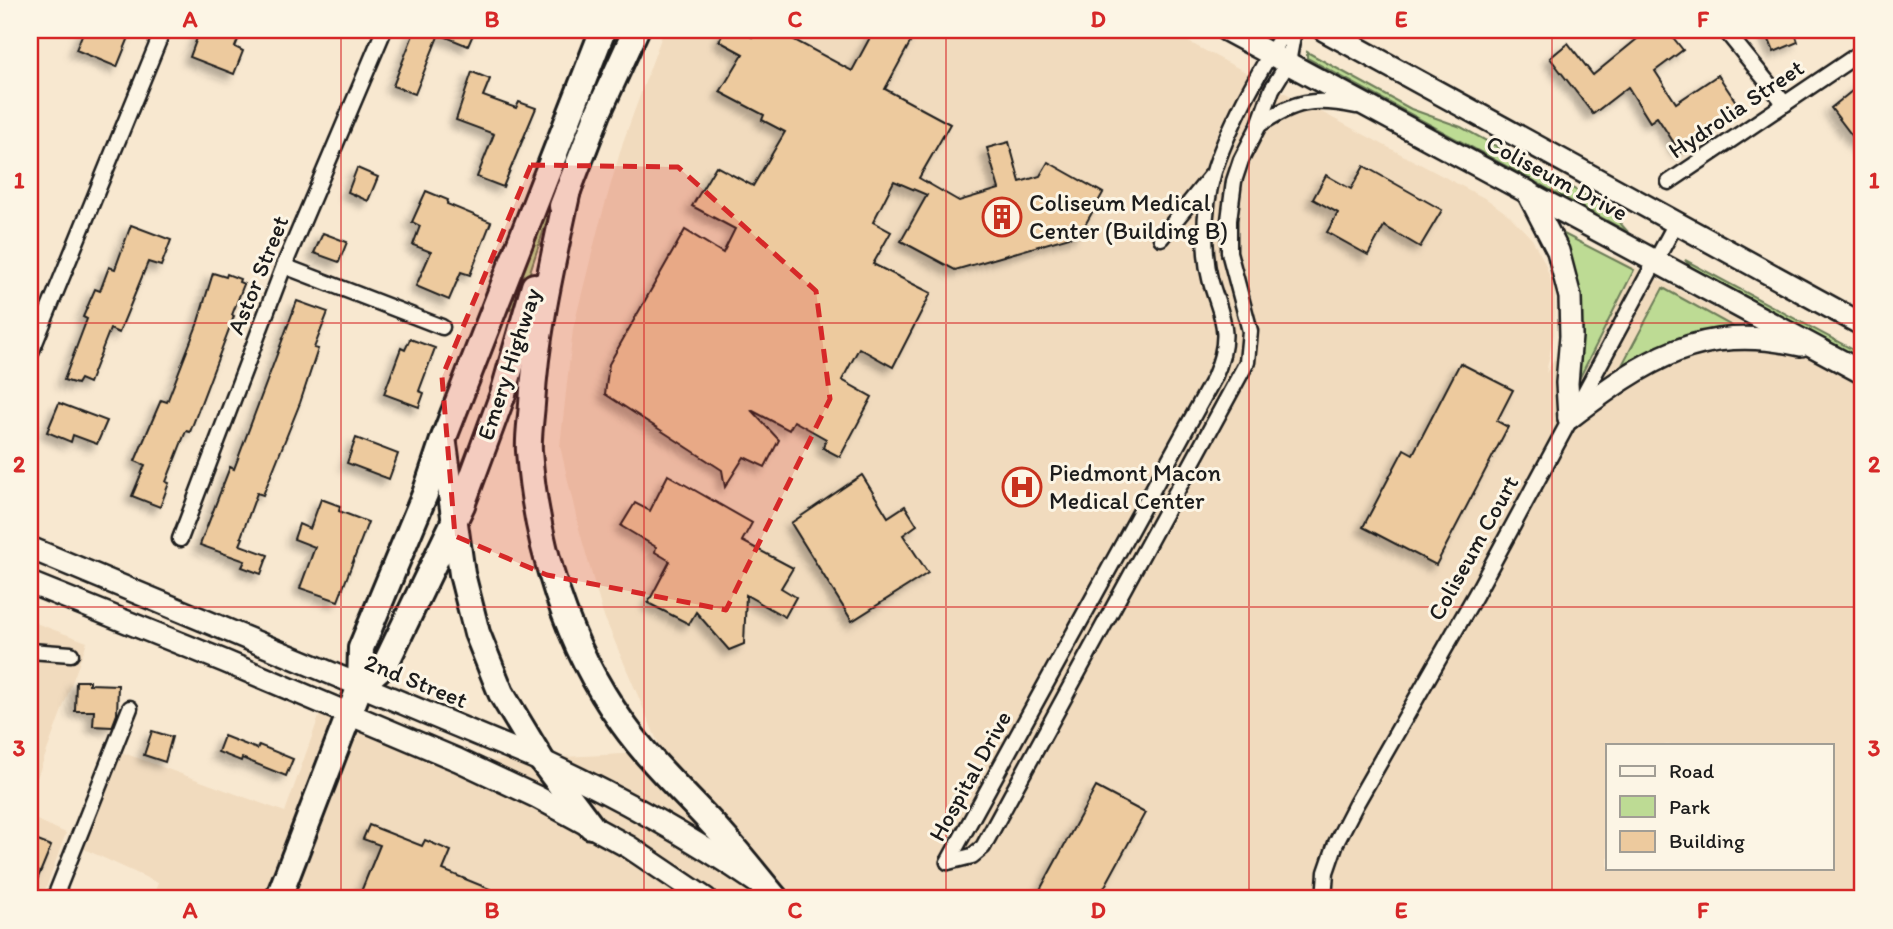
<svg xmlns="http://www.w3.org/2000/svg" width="1893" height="929" font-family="Itim,sans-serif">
	<defs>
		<filter id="shadow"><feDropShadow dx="-6" dy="6" stdDeviation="3.5" flood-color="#0004"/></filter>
	</defs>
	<rect width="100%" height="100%" fill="#f8e8d0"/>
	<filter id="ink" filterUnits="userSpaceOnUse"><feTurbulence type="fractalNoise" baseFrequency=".0143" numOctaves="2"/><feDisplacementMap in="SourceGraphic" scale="14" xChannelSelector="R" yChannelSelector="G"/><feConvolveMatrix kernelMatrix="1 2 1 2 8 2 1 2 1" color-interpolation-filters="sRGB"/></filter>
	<g filter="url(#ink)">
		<g fill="#f1dbbe" fill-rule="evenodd">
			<path d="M664,30H1166L1488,200L1510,216L1532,239L1544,261L1555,291L1554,334L1546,373L1613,256L1863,386V899H152L158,883L82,848L121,752L285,812L320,714L449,763L662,752L603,614L579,529L560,446L573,329L598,229L623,142ZM1608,745H1832V868H1608Z"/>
			<path d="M30,621L87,642L30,797Z"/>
			<path d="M30,817L66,833L42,899H30Z"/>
		</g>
		<g fill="#bddb94" stroke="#6c7c58" stroke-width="2">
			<path d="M613,30H623L561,178L520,302L504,314Z"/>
			<path d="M1307,52L1411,109L1461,127L1605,206L1628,232L1307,58Z"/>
			<path d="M1558,231L1634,270L1574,389L1581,360L1574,286Z"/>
			<path d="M1685,260L1863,355V361L1693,269Z"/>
			<path d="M1663,288L1732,326C1693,333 1658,346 1622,365Z"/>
		</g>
		<g fill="#edca9e" stroke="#1c1c1c" stroke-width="2" filter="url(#shadow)">
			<path d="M84,30H132L117,67L76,50Z"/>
			<path d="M200,30H242L235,47L243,51L234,74L190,57Z"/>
			<path d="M415,30H475L468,46L439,34L415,94L393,86Z"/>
			<path d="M725,30H739L752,37L757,30H776L852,71L874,30H917L885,89L950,124L919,178L959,201L999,189L987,148L1009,142L1020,182L1040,176L1048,162L1103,193L1080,234L955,270L901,241L927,195L894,181L873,222L891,232L873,264L931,293L893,367L859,348L842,380L872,397L840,457L823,448L826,439L794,421L789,430L751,410L779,440L765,467L744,457L725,487L722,470L605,394L609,364L685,230L723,253L735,229L692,206L716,166L753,186L785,132L762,120L764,115L720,92L743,54L719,41Z"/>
			<path d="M1648,30H1667L1683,50L1655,71L1676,103L1718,75L1740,108L1680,152L1657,117L1650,122L1628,87L1593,114L1550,58L1568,43L1593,75Z"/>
			<path d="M1765,30H1794L1798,42L1774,52Z"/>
			<path d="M472,72L490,79L483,96L516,108L519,102L536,108L503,187L477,177L494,134L456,120Z"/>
			<path d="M1863,82V150L1831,108Z"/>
			<path d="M1364,166L1442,210L1420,247L1384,226L1368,255L1327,232L1338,213L1313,199L1326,175L1351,189Z"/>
			<path d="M357,168L378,177L368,201L348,192Z"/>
			<path d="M426,191L448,200L447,204L491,222L470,275L461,272L449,300L416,286L431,252L413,245L420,226L412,222Z"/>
			<path d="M131,225L171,240L161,266L148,262L119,333L110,329L89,383L80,379L77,384L64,380L87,319L83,317L95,289L100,291L109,267L115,269Z"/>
			<path d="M323,233L347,242L339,262L314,253Z"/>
			<path d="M213,273L226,277L227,274L240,279L239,282L244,284L232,315L234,316L190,432L186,431L166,482L169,483L160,507L132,496L145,465L135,461L161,400L167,402L197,325Z"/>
			<path d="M297,301L328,312L314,348L318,349L300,403L263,495L257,493L241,537L243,538L240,545L268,555L261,574L242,567L245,561L200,545L230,467L234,469Z"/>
			<path d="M410,339L435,348L419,391L424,393L419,407L384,394L401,348L405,350Z"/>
			<path d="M1460,363L1513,390L1497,421L1508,427L1436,565L1363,527L1404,449L1413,454Z"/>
			<path d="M59,403L107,421L97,444L73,435L71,442L47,432Z"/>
			<path d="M356,438L398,454L389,479L347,463Z"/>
			<path d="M668,475L752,523L742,541L793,568L781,588L796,597L785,617L746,595L744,644L729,650L696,612L689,624L648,603L670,561L655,552L656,547L621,526L635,503L650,511Z"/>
			<path d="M862,475L888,517L905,506L917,525L903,535L928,573L852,621L791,523Z"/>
			<path d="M321,499L340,506L339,511L368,522L338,601L300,588L315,547L294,539L299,524L310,529Z"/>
			<path d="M76,681H89V684L118,685L117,714L112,727L93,726L94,711H75Z"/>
			<path d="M152,731L172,737L165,762L144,755Z"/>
			<path d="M224,736L257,749L259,745L293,759L286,776L242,758L241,761L218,752Z"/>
			<path d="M1096,787L1145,813L1098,899H1035Z"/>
			<path d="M369,825L422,846L425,840L451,851L443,870L514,899H358L380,845L363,839Z"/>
			<path d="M30,838L51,846L30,897Z"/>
		</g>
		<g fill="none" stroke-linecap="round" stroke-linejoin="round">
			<defs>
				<g id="street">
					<path d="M1725,30L1785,104"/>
					<path d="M1259,125C1294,101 1314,97 1356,106"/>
					<path d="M1669,182L1863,51"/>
					<path d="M1161,238L1211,176"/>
					<path d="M284,266L442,327"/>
					<path d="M30,355L163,30"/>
					<path d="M180,539L284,266L384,30"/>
					<path d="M30,651L71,654"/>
					<path d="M948,862L972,856L983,847L1247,362L1250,331L1229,252V220L1234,181L1241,160L1259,125L1272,89L1288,63L1294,30"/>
					<path d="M948,862L1214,378C1240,319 1210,308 1206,254C1201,191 1218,153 1245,99C1258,75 1270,52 1286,30"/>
					<path d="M54,899L130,708"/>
					<path d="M1324,899L1326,872L1336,843L1356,804L1476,594L1676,223"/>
				</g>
				<g id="primary">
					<path d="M1226,30L1863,373"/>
					<path d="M1324,30L1863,325"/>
					<path d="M1527,191L1558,251L1570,297L1571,336L1567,383L1569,418"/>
					<path d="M1569,418C1646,360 1700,322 1801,345"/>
					<path d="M30,548L542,761C617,796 689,836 758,883"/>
					<path d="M30,583L224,661L458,760L537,797L629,847L706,899"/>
				</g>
				<g id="highway">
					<path d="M568,190C553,261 536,331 532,404C531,419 528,436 529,451C536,546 567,646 623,724C653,766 691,799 725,838C743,858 759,879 776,899"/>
					<path d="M562,206L598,113L636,30"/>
					<path d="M444,444L462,574L477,633L501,693L542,761L591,826"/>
					<path d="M360,686L386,663L462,505L503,394L534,286"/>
					<path d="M278,899L360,686L361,648L425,494L443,440L603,30"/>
				</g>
			</defs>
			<use href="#street" stroke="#1c1c1c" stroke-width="19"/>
			<use href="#primary" stroke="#1c1c1c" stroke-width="26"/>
			<use href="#highway" stroke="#1c1c1c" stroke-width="30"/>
			<use href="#street" stroke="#fcf5e5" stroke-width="14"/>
			<use href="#primary" stroke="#fcf5e5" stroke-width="21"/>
			<use href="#highway" stroke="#fcf5e5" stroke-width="24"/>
		</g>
	</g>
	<path fill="#d62828" fill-opacity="0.2" stroke="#d62828" stroke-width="5" stroke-dasharray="14 9" stroke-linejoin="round" d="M531,165L678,167L816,291L830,399L726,610L547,575L455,536L442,377Z"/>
	<path fill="none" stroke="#d62828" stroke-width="2" stroke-opacity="0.55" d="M341,30V899M644,30V899M946,30V899M1249,30V899M1552,30V899M30,323H1863M30,607H1863"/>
	<defs>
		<symbol id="building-ring" viewBox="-11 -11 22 22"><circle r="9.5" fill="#fcf5e5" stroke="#c8321e" stroke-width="1.5"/><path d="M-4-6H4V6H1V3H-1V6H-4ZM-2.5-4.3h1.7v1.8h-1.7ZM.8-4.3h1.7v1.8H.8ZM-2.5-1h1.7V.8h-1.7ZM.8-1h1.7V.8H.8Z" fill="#c8321e"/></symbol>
		<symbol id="hospital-ring" viewBox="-11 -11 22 22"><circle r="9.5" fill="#fcf5e5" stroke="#c8321e" stroke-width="1.5"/><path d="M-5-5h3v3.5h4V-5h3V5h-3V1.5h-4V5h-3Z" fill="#c8321e"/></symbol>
	</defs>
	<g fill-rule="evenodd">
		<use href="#building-ring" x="980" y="195" width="44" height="44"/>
		<use href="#hospital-ring" x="1000" y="465" width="44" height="44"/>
	</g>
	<g text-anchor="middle" stroke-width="6" stroke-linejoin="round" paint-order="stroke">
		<g font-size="24" fill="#1c1c1c" stroke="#fcf5e5">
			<text transform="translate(1736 109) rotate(-34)" y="8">Hydrolia Street</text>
			<text transform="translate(1557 178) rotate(28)" y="8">Coliseum Drive</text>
			<text transform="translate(258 275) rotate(-68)" y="8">Astor Street</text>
			<text transform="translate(509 364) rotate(-72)" y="8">Emery Highway</text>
			<text transform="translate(1473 548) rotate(-61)" y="8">Coliseum Court</text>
			<text transform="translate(416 681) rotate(22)" y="8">2nd Street</text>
			<text transform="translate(970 776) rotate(-61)" y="8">Hospital Drive</text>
		</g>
		<g font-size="24" fill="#1c1c1c" stroke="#fcf5e5" text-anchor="start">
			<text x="1029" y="211">Coliseum Medical<tspan x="1029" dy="28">Center (Building B)</tspan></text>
			<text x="1049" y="481">Piedmont Macon<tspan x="1049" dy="28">Medical Center</tspan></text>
		</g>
	</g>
	<rect width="1893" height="929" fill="none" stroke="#fcf5e5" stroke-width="77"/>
	<rect x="1606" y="744" width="228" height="126" fill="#fcf5e5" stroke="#a29e95" stroke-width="2"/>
	<rect x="1620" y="766" width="35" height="10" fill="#fcf5e5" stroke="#a29e95" stroke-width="2"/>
	<text x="1669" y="778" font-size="21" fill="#1c1c1c">Road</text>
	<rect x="1620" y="796" width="35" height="21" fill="#bddb94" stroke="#a29e95" stroke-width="2"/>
	<text x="1669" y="814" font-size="21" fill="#1c1c1c">Park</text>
	<rect x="1620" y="831" width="35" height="21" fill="#edca9e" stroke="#a29e95" stroke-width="2"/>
	<text x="1669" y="848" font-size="21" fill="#1c1c1c">Building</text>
	<rect x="38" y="38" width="1816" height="852" fill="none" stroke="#d62828" stroke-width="2.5"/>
	<g font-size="23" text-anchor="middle" font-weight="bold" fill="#d62828">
		<text x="190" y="27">A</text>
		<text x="492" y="27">B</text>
		<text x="795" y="27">C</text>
		<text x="1098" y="27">D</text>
		<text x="1401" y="27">E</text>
		<text x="1703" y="27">F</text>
		<text x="19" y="188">1</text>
		<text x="1874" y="188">1</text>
		<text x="19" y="472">2</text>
		<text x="1874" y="472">2</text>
		<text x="19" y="756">3</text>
		<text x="1874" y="756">3</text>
		<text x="190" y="918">A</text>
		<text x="492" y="918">B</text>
		<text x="795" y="918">C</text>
		<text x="1098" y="918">D</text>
		<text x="1401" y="918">E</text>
		<text x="1703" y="918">F</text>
	</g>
</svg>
